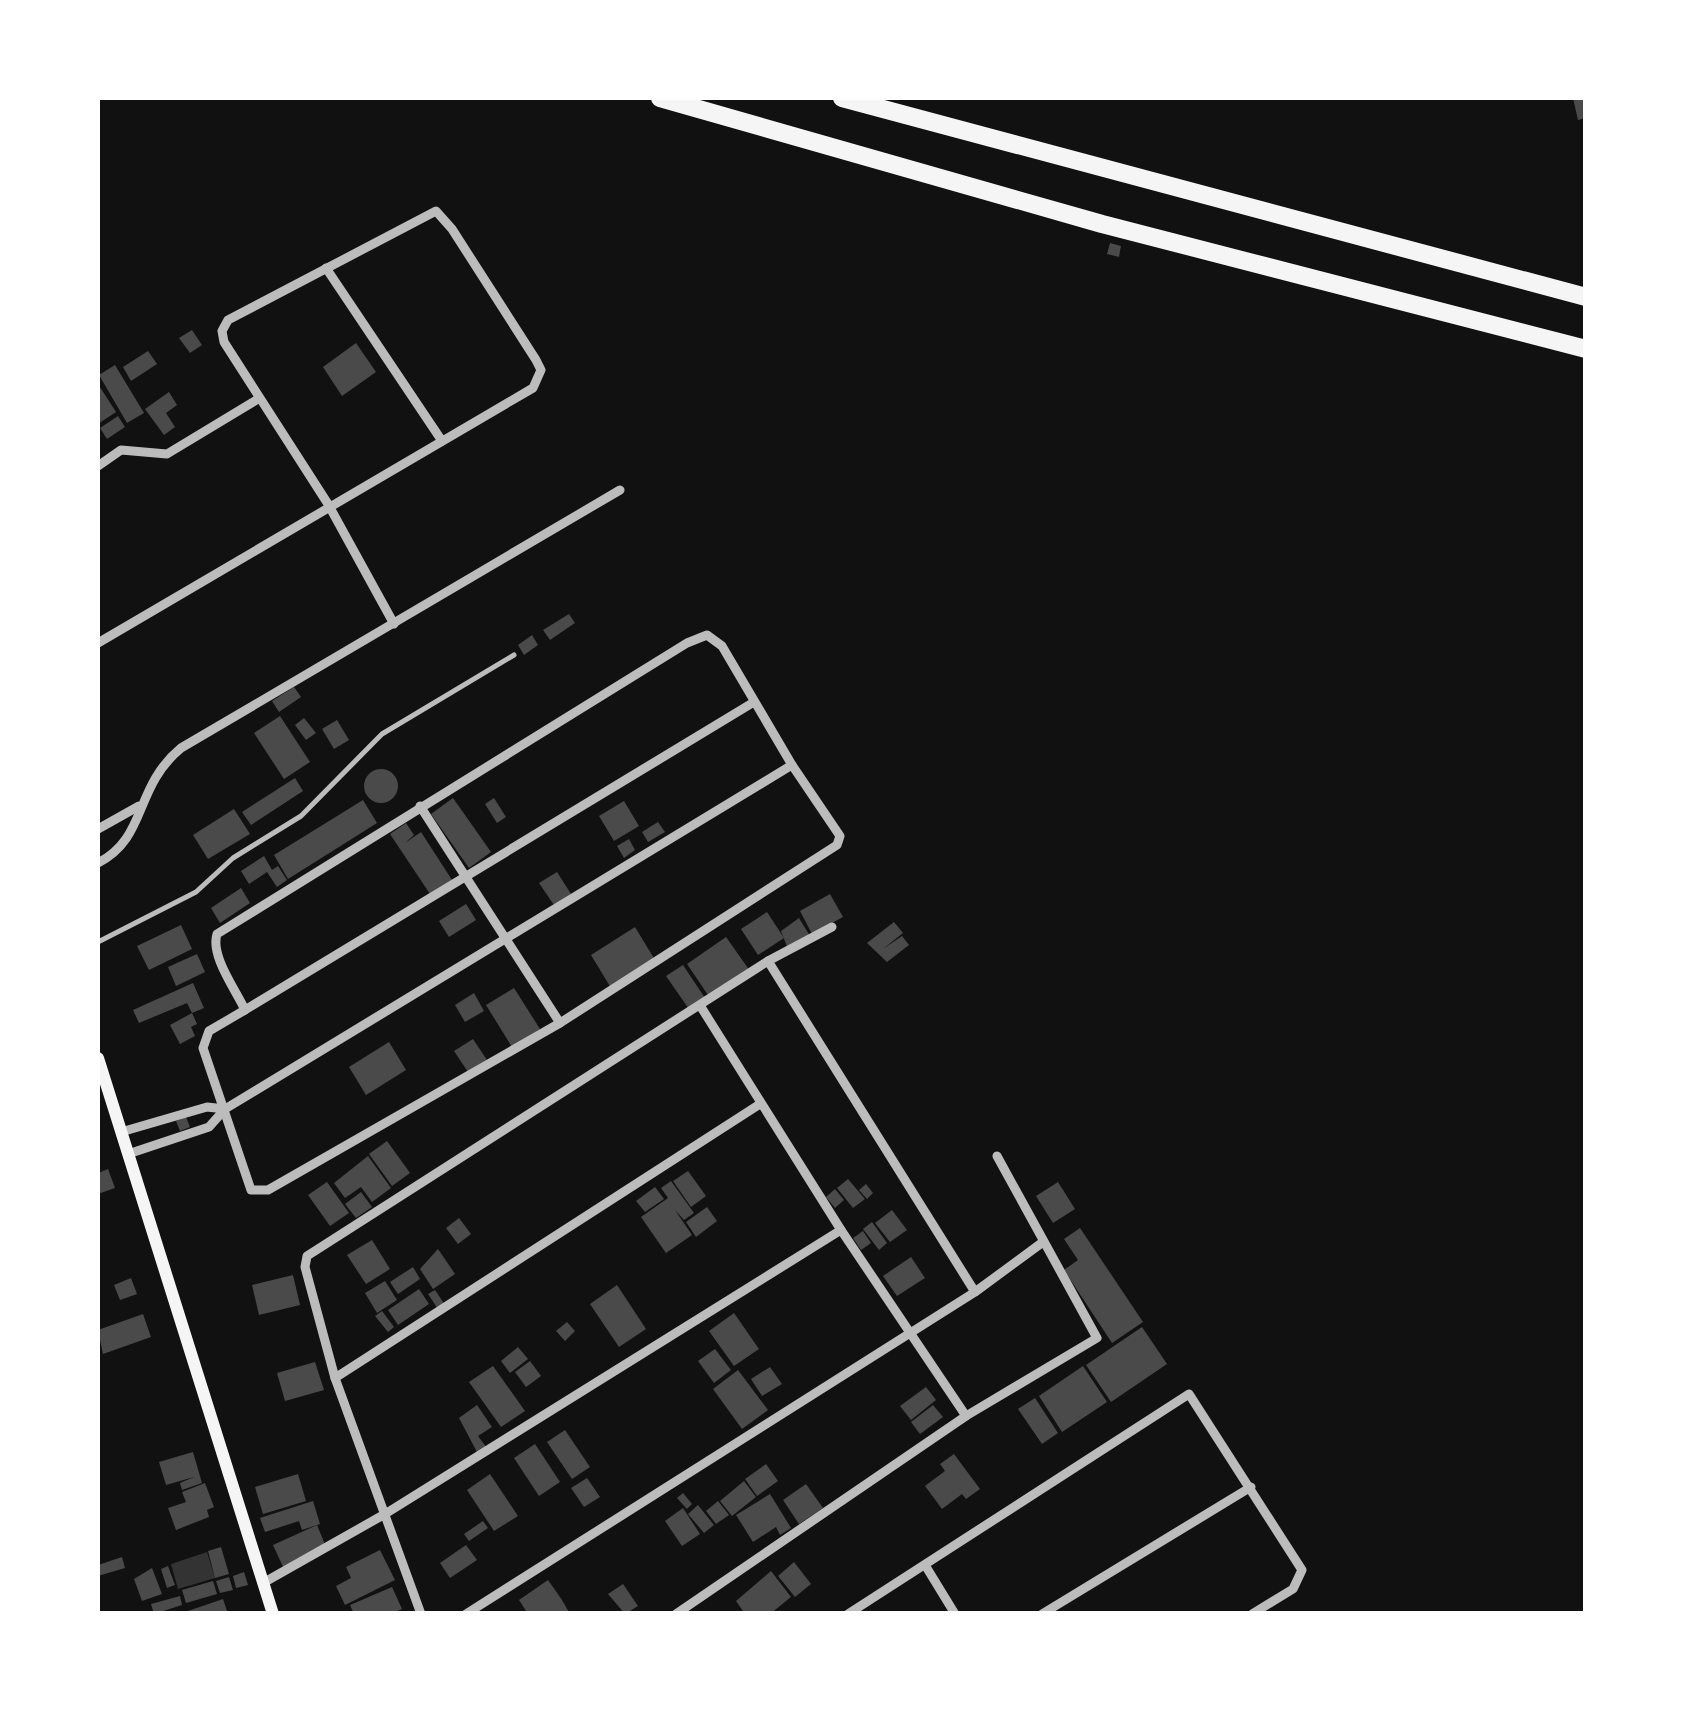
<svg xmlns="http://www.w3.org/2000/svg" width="1683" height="1711" font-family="'Zilla Slab',serif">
	<rect width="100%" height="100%" fill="#111"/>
	<path fill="#333" d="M207,1552L215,1578L178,1589L171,1564Z"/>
	<g fill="#4a4a4a">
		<path d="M1573,98H1586V118L1578,120Z"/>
		<path d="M1110,243L1121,246L1119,257L1107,254Z"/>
		<path d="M192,330L202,345L190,353L179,338Z"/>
		<path d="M356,343L376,372L342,396L323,367Z"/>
		<path d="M148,351L157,364L131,381L123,367Z"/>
		<path d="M115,365L144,413L127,423L99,375Z"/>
		<path d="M98,384L116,412L98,424Z"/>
		<path d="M169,392L177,405L166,413L175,427L164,435L145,409Z"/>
		<path d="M118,416L125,427L107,439L100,428Z"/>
		<path d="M569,614L575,623L550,640L543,630Z"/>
		<path d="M532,635L538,645L524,655L518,645Z"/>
		<path d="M294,687L301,697L279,712L272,701Z"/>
		<path d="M280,716L310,762L284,779L254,733Z"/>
		<path d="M304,718L316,733L306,740L295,725Z"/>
		<path d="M337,720L349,740L334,749L322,729Z"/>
		<circle cx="381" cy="786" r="17"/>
		<path d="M295,778L303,791L251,825L242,812Z"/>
		<path d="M453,798L491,852L469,868L431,814Z"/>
		<path d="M494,798L506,817L497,823L485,804Z"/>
		<path d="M363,800L377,823L288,879L274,855Z"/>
		<path d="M624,801L639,826L614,841L599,816Z"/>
		<path d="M234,809L250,834L208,859L193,835Z"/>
		<path d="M658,822L665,832L648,842L642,832Z"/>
		<path d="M406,823L414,835L405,843L421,832L452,880L430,894L390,834Z"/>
		<path d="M629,839L635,850L624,858L617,846Z"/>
		<path d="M264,856L272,870L278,866L287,880L277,887L267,872L249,884L241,871Z"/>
		<path d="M557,872L571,894L554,905L539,883Z"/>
		<path d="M241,888L250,903L220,923L211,908Z"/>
		<path d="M830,894L843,917L812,934L800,911Z"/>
		<path d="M466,904L476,920L449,937L439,921Z"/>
		<path d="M767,912L784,938L758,955L741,929Z"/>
		<path d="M799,918L810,936L788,949L781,931Z"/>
		<path d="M894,922L903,933L883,949L902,936L909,945L887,962L867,943Z"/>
		<path d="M181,925L192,949L149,970L137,946Z"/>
		<path d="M635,927L655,960L611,988L591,955Z"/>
		<path d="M726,937L750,971L710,998L687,964Z"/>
		<path d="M197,954L205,972L176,986L168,967Z"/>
		<path d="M683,965L707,1001L691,1012L666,976Z"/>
		<path d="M193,983L204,1008L192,1013L187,1003L139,1023L133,1010Z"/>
		<path d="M514,988L540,1029L512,1047L486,1005Z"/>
		<path d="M474,993L484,1011L465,1022L455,1005Z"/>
		<path d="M192,1013L197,1024L191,1027L195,1036L180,1044L170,1025Z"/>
		<path d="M473,1039L487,1060L468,1072L454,1051Z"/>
		<path d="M389,1042L406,1070L366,1095L349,1067Z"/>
		<path d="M186,1117L190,1127L180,1131L176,1121Z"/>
		<path d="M387,1141L410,1173L392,1186L369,1154Z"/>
		<path d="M368,1156L391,1188L372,1202L361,1187L345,1198L334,1183Z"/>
		<path d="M108,1169L115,1188L98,1194V1173Z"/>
		<path d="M688,1171L706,1196L691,1207L673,1181Z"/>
		<path d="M848,1179L865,1199L853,1208L837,1188Z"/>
		<path d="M671,1181L694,1213L684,1220L675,1210L692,1235L666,1253L641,1217L668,1198L661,1188Z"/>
		<path d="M327,1182L349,1213L330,1226L308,1195Z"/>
		<path d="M1058,1182L1075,1209L1053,1223L1036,1196Z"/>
		<path d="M866,1184L873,1193L867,1199L859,1190Z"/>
		<path d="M655,1187L664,1199L645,1212L636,1201Z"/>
		<path d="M835,1189L844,1200L835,1208L826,1197Z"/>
		<path d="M361,1192L372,1207L356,1218L345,1204Z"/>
		<path d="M707,1207L717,1221L696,1237L686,1222Z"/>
		<path d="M892,1210L907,1230L890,1242L875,1223Z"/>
		<path d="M459,1218L471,1234L458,1244L446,1228Z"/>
		<path d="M872,1222L887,1243L879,1250L863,1229Z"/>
		<path d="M1080,1228L1143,1322L1112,1343L1064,1270L1078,1260L1064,1239Z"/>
		<path d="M863,1231L871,1243L861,1250L853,1238Z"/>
		<path d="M372,1240L390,1269L366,1284L347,1255Z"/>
		<path d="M438,1249L455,1274L433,1289L420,1269Z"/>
		<path d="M911,1257L925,1278L897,1296L883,1276Z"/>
		<path d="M413,1267L420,1279L398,1294L390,1282Z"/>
		<path d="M293,1275L300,1305L259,1315L252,1285Z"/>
		<path d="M131,1278L137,1294L120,1300L114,1285Z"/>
		<path d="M385,1281L397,1300L377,1313L365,1293Z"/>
		<path d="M617,1285L646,1329L619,1347L590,1304Z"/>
		<path d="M419,1289L429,1304L398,1325L388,1310Z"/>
		<path d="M435,1290L445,1305L438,1309L428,1294Z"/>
		<path d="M382,1311L394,1327L388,1332L375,1316Z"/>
		<path d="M734,1313L759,1349L734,1366L709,1331Z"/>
		<path d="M143,1314L151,1337L103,1354L98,1330Z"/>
		<path d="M567,1322L575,1331L565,1341L556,1331Z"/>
		<path d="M1142,1327L1167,1364L1111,1402L1086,1365Z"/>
		<path d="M518,1347L528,1359L510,1373L501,1361Z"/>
		<path d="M715,1349L731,1370L714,1383L698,1361Z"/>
		<path d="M530,1361L541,1376L526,1387L515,1372Z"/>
		<path d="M315,1362L324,1390L285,1401L277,1373Z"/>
		<path d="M493,1366L525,1411L501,1427L469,1382Z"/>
		<path d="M1083,1366L1107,1402L1062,1432L1039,1396Z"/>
		<path d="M770,1367L782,1384L762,1396L751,1379Z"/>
		<path d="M738,1370L768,1410L742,1429L713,1389Z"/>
		<path d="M926,1387L936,1400L911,1420L900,1406Z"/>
		<path d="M1035,1398L1058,1433L1042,1444L1018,1409Z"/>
		<path d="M477,1405L492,1427L478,1436L487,1448L478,1454L459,1418Z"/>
		<path d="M933,1405L943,1417L920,1434L911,1422Z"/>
		<path d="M565,1430L590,1467L572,1479L547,1442Z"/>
		<path d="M535,1444L560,1482L539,1496L514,1458Z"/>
		<path d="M193,1452L202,1483L182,1490L180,1483L194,1477L166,1485L159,1462Z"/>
		<path d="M954,1454L980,1489L966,1499L962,1494L942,1509L925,1486L945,1471L940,1464Z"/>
		<path d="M766,1464L778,1481L757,1496L745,1479Z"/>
		<path d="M298,1474L306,1501L263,1514L255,1487Z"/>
		<path d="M490,1474L518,1516L494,1531L467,1490Z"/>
		<path d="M587,1478L600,1497L584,1507L571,1488Z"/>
		<path d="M744,1481L756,1497L732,1516L720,1501Z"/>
		<path d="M205,1483L214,1507L207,1510L209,1517L176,1530L168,1508L186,1502L182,1492Z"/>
		<path d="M806,1484L823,1508L799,1524L783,1500Z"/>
		<path d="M683,1493L692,1504L687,1509L677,1498Z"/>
		<path d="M770,1494L791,1528L780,1535L776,1527L753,1542L736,1515Z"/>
		<path d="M313,1501L320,1524L302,1530L299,1521L265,1532L260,1518Z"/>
		<path d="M718,1501L729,1515L716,1524L706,1511Z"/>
		<path d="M698,1505L714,1525L704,1533L688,1514Z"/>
		<path d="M683,1508L700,1534L682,1546L665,1521Z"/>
		<path d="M483,1521L488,1528L469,1541L464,1534Z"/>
		<path d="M317,1525L326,1547L284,1569L273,1545Z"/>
		<path d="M466,1545L477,1560L450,1578L440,1563Z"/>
		<path d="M221,1547L229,1574L215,1578L208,1551Z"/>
		<path d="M380,1550L395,1580L345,1605L336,1586L351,1578L346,1567Z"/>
		<path d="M122,1557L125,1568L98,1576V1565Z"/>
		<path d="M794,1562L811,1584L795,1597L778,1576Z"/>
		<path d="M168,1566L175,1585L167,1588L161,1569Z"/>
		<path d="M152,1568L162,1594L142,1601L134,1579Z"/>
		<path d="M771,1571L791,1597L770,1614H745L736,1601Z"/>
		<path d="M244,1572L248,1585L236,1588L233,1576Z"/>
		<path d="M229,1577L233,1590L220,1593L216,1581Z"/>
		<path d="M548,1580L562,1600L570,1614H528L519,1600Z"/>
		<path d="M213,1581L217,1594L186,1603L182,1590Z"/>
		<path d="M623,1584L638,1606L625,1614L608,1594Z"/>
		<path d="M392,1587L402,1609L390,1614H354L350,1605Z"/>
		<path d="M180,1596L182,1605L154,1614L151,1604Z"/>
		<path d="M223,1599L228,1614H182V1613Z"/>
	</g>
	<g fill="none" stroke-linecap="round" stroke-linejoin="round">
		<path stroke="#bcbcbc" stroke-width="5" d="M98,942L196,892L233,858L301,816L382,734L514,655"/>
		<g stroke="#bcbcbc" stroke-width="9">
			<path d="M326,268L442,441"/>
			<path d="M98,466L121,450L167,454L258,399"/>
			<path d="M707,635L722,646L792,765L840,836L837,845L560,1023L268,1190H251L203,1048L209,1031L245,1010C236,990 210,956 217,934L687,643Z"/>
			<path d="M98,643L533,388L541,370L536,360L452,229L436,211L228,320L222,331L224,342L328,504L394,624"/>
			<path d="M420,806L560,1023"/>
			<path d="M98,829L139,806"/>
			<path d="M98,863C148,837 133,788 181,748L620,490"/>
			<path d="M768,961L975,1292"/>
			<path d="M701,1007L841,1230L966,1416"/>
			<path d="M245,1010L754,702"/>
			<path d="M121,1132L207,1107L225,1109"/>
			<path d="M128,1154L209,1127L225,1109L792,765"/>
			<path d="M335,1378L760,1104"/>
			<path d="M925,1565L955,1614"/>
			<path d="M263,1583L385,1514L841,1230"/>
			<path d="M421,1614L335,1378L305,1267L307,1256L768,961L832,927"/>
			<path d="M466,1614L975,1292L1043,1242"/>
			<path d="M676,1614L966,1416L1097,1338L997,1156"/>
			<path d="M848,1614L1189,1394L1302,1570L1293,1589L1252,1614"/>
			<path d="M1042,1614L1251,1487"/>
		</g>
		<path stroke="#f5f5f5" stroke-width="12" d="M98,1058L273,1614"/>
		<g stroke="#f5f5f5" stroke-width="18">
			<path d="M660,98L1102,224L1586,349"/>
			<path d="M842,98L1586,297"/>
		</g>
	</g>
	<rect width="1683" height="1711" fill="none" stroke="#ffffff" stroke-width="200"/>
</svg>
